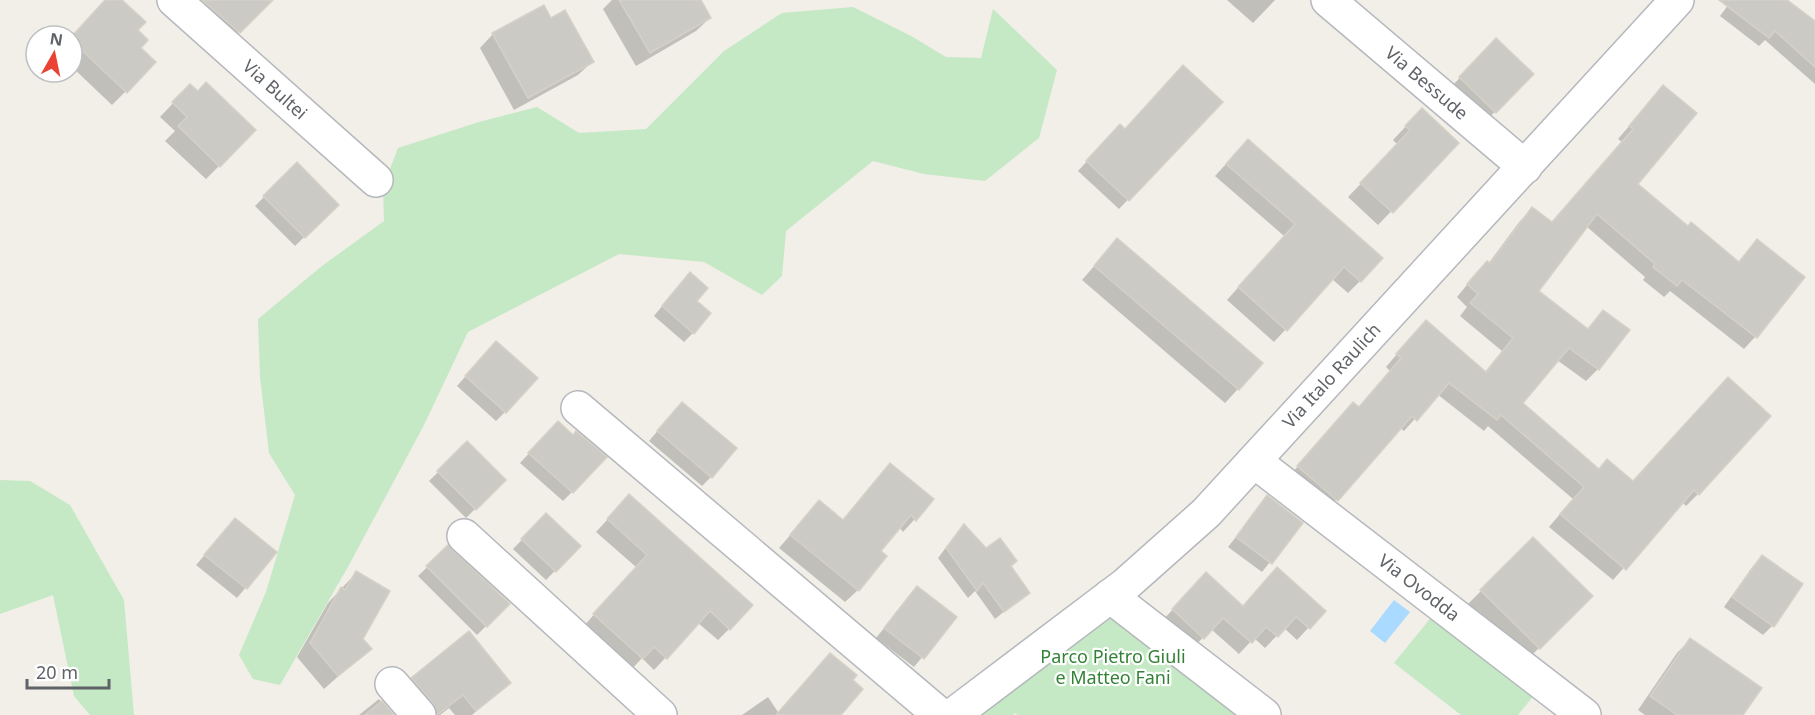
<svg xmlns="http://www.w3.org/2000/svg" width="1815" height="715" font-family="'Noto Sans',sans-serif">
	<rect width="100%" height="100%" fill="#f1efe8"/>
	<g fill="#c5e8c5">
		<path d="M853,7L911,36L946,57L981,58L993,9L1057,70L1039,138L985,181L924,174L873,161L786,231L782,276L762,295L704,262L619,254L468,332L424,425L349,565L280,685L253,679L239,655L266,592L295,495L269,453L260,377L258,319L322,266L384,221L383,187L398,148L479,122L537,107L579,133L646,129L724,51L782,13Z"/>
		<path d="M0,480L30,481L70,505L124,600L134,715H90L74,696L53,595L0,614Z"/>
		<path d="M1113,607L1252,715H1018L1015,713L1013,715H970Z"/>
		<path d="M1434,614L1535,694L1518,715H1461L1394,663Z"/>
	</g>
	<path fill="#aadaff" d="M1394,600L1410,612L1385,643L1370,631Z"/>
	<g fill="#0003">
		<path d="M107,0H120L136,30L138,48L126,91L112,105L72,67V37Z"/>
		<path d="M208,0H271L229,41L196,12Z"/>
		<path d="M612,0H699L710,18L696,31L636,66L603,9Z"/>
		<path d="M1227,0H1275L1253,23Z"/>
		<path d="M1732,0H1785L1815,23V84L1765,40L1759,46L1720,16Z"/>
		<path d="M550,20L592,62L578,75L514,110L480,48L493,34Z"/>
		<path d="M1496,40L1531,74L1486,121L1451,87Z"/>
		<path d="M1663,87L1636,184L1687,228L1738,262L1757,241L1803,277L1755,337L1744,349L1670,291L1664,297L1643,280L1645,277L1586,226L1537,292L1586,330L1603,312L1598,369L1586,381L1557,360L1521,404L1598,470L1632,482L1716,391L1698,494L1686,506L1682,502L1613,580L1549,527L1573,499L1488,426L1484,431L1437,394L1404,431L1400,428L1325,512L1287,479L1341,416L1358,408L1390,371L1386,367L1414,334L1485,372L1502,351L1460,316L1467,307L1457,297L1475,275L1487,263L1488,264L1520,221L1532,209L1551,223L1622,142L1618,139Z"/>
		<path d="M177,99L219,166L206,179L165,141L175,131L160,117Z"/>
		<path d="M1221,102L1119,209L1078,171L1111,135Z"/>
		<path d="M1409,123L1457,143L1378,225L1348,197L1398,145L1393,140Z"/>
		<path d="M1236,153L1360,281L1348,293L1332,279L1274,342L1227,300L1284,236L1215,176Z"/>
		<path d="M297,164L337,205L295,246L255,206Z"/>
		<path d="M1117,240L1238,389L1225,403L1082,280Z"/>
		<path d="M681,283L694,301L693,333L684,342L654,316Z"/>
		<path d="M487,352L505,412L496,421L457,386Z"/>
		<path d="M673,413L711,477L702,486L649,441Z"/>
		<path d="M549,432L573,437L572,492L563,501L520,463Z"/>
		<path d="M467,444L504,480L466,518L429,481Z"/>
		<path d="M890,465L932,500L903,532L899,527L879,551L858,590L845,602L779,548L819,502L842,521Z"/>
		<path d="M1268,497L1301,523L1262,572L1228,547Z"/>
		<path d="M618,508L729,629L718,640L698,623L654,670L642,658L631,670L583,627L636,567L596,532Z"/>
		<path d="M546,515L579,546L546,580L513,549Z"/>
		<path d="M235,520L275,552L237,598L196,565Z"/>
		<path d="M956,534L986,550L1010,567L1028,592L995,619L975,591L968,598L938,558Z"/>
		<path d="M1533,539L1591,596L1526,661L1468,604Z"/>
		<path d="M448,547L508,604L477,635L418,576Z"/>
		<path d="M1762,557L1772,626L1763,635L1724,607L1753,566Z"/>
		<path d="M356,573L361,639L369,649L324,689L297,657L328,603Z"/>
		<path d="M1195,586L1242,608L1324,611L1297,640L1284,628L1265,648L1254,638L1239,654L1211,629L1191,650L1161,622Z"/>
		<path d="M917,588L955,617L914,667L876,638Z"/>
		<path d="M1690,640L1741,715H1645L1638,710L1677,653Z"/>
		<path d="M412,679L509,682L472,715H455L449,708L440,715H420L399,692Z"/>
		<path d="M768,697L780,715H742Z"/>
		<path d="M379,699L392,715H359Z"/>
	</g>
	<g fill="#cccac5" stroke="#d6d1c6" stroke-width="1.5">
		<path d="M105,0H122L146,22L138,30L148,40L141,48L156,62L127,93L72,41V36Z"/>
		<path d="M202,0H273L240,33Z"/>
		<path d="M619,0H701L711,18L650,53Z"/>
		<path d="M1719,0H1787L1815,21V67L1775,31L1769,38Z"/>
		<path d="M544,5L551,18L565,10L594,62L528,98L492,33Z"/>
		<path d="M1496,38L1534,74L1496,113L1459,77Z"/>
		<path d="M1183,65L1223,102L1129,201L1086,161L1120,124L1125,129Z"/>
		<path d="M206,82L256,130L220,167L178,126L187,117L172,102L190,84L198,91Z"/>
		<path d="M1663,85L1697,113L1638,184L1688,226L1691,222L1739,262L1757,239L1805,277L1757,338L1682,280L1677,286L1653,267L1655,264L1597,214L1539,291L1588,329L1603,310L1630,330L1599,370L1569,348L1523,403L1599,469L1607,459L1633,481L1728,377L1771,416L1699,495L1694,490L1626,570L1560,514L1584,487L1501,415L1497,420L1449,383L1417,421L1412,416L1338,501L1297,466L1353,402L1359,407L1401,358L1396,354L1426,320L1486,372L1513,338L1470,303L1478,294L1467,284L1487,261L1490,263L1532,207L1552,222L1633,129L1629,126Z"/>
		<path d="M1422,108L1459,143L1393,213L1360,183L1410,130L1405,126Z"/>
		<path d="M1248,139L1383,258L1361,282L1344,267L1287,331L1238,287L1295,224L1226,164Z"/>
		<path d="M297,162L339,205L305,238L263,196Z"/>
		<path d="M1117,238L1263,363L1239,390L1094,266Z"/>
		<path d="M690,272L708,288L697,301L711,313L694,334L662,306Z"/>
		<path d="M496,341L538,378L506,413L465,376Z"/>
		<path d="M682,402L737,448L712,478L657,431Z"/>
		<path d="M558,421L573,435L576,431L607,457L573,493L528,453Z"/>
		<path d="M467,441L506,480L476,510L437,471Z"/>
		<path d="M890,463L934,499L916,521L911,515L881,551L887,556L859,591L790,535L819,500L843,520Z"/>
		<path d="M629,494L753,605L730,630L710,611L667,659L654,647L643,659L593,614L647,555L607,519Z"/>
		<path d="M1267,495L1303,523L1272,564L1236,537Z"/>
		<path d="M546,513L581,546L556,572L521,539Z"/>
		<path d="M235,518L277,552L247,589L204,555Z"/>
		<path d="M964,524L986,548L1000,538L1017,561L1011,566L1030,593L1004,612L983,583L977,591L946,548Z"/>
		<path d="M1533,537L1593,596L1540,649L1480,590Z"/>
		<path d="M448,545L510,604L487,627L426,566Z"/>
		<path d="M1762,555L1803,584L1774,627L1732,597Z"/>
		<path d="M1277,567L1326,611L1310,629L1296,617L1278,637L1266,627L1252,643L1223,618L1204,639L1172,609L1206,572L1243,606Z"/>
		<path d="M356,571L390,591L363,639L372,649L338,676L310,643L341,587L345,590Z"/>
		<path d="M917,586L957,617L924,659L884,628Z"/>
		<path d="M469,631L511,683L476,711L463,695L437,715L433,703L411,678Z"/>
		<path d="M1690,638L1762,688L1743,715H1677L1650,696Z"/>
		<path d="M830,653L857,675L853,680L863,689L841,715H776Z"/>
		<path d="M382,701L394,715H365Z"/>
	</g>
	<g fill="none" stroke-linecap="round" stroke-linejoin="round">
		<defs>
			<g id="minor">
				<path id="s1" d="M174,0L376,180"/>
				<path id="s2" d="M1328,0L1525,167"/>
				<path d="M578,408L940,715"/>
				<path id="s3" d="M1254,461L1584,715"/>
				<path d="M464,536L660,715"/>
				<path d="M1110,596L1264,715"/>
				<path d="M392,684L419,715"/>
				<path id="s4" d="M953,715L1125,585L1206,513L1677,0"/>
			</g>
		</defs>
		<use href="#minor" stroke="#b5b8bc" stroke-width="36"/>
		<use href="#minor" stroke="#fff" stroke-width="33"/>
	</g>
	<g text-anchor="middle" stroke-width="4.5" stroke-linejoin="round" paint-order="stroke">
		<g font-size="18" fill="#5f6368" stroke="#fff">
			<text dy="6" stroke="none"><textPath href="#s2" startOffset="129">Via Bessude</textPath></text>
			<text dy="6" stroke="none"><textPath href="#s1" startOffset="135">Via Bultei</textPath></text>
			<text dy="6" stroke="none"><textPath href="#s4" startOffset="510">Via Italo Raulich</textPath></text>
			<text dy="6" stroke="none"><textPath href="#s3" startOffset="208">Via Ovodda</textPath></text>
		</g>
		<g font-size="18" fill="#348238" stroke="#fff">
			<text x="1113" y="663">Parco Pietro Giuli<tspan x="1113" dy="21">e Matteo Fani</tspan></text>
		</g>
	</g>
	<g transform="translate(54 54) rotate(9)"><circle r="28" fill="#ffffff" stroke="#bfc1c3" stroke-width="1.5"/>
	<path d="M0-4.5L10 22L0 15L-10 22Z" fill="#ea4335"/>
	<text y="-9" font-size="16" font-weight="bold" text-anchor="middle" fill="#5f6368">N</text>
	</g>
	<path d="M27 679v9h82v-9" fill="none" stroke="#5f6368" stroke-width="3"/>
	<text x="36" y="679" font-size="18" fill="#5f6368" stroke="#ffffff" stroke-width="4.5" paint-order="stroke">20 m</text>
</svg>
